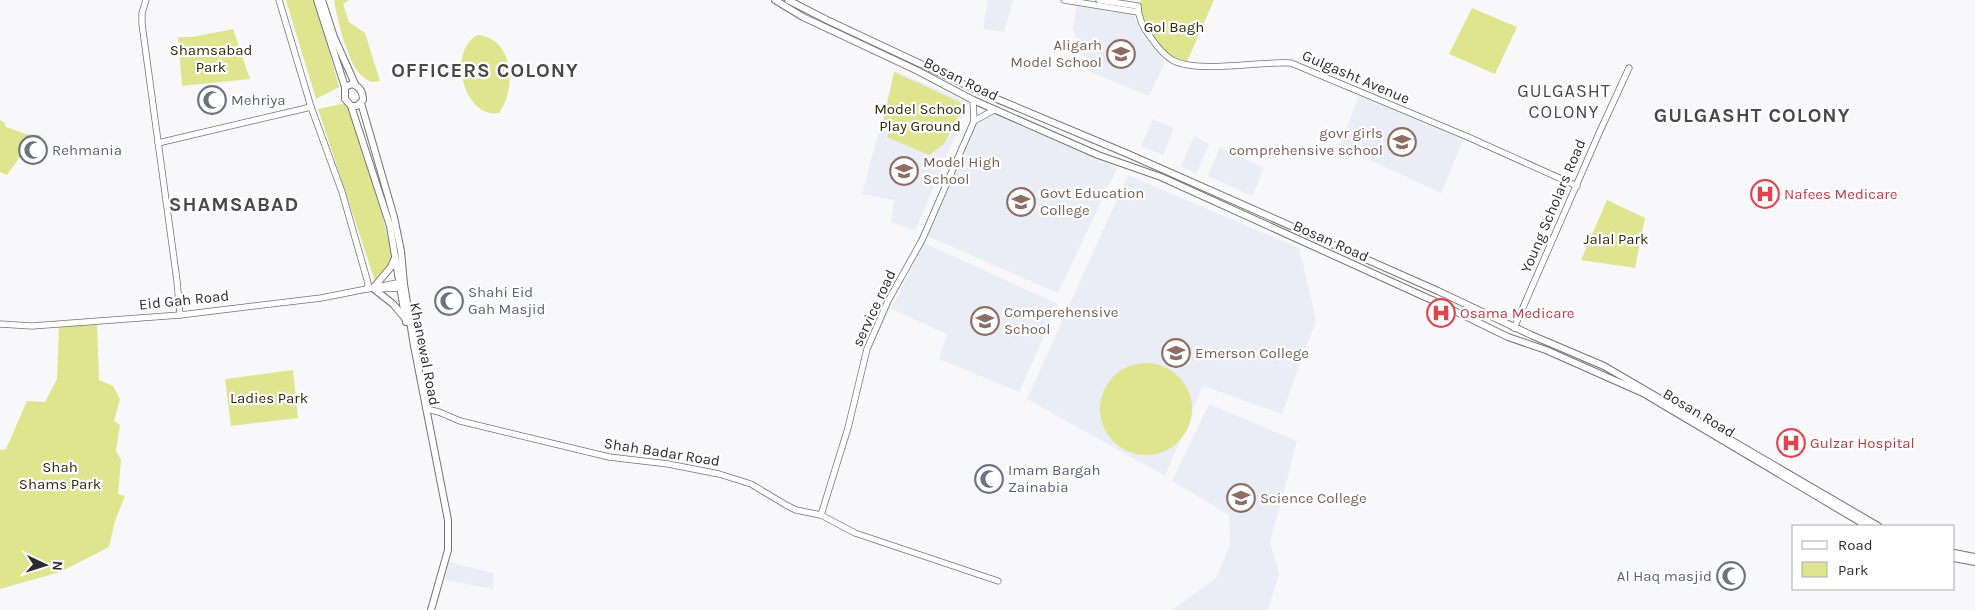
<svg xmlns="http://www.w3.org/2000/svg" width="1975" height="610" font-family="Karla,sans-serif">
	<rect width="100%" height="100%" fill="#f8f8fa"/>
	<g fill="#eaedf6">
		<path d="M988,0H1013L1004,32L983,29Z"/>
		<path d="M1077,4L1132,12L1145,38L1165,62L1149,96L1091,72L1073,29Z"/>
		<path d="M895,71L969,103L915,231L891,222L894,200L862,194Z"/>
		<path d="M1360,93L1464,138L1441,193L1340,146Z"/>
		<path d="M984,106L1117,168L1058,293L927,236Z"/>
		<path d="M1153,119L1174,128L1163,155L1141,146Z"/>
		<path d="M1194,136L1209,144L1196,174L1181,166Z"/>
		<path d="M1220,147L1264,168L1252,196L1208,176Z"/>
		<path d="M1128,175L1299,248L1316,320L1282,414L1203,386L1165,476L1027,399Z"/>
		<path d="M924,243L1058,304L1019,392L939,359L947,334L891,309Z"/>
		<path d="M1209,404L1297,441L1270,543L1279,573L1268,610H1172L1216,578L1230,545L1229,515L1172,481Z"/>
		<path d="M448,562L494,573L493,589L445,580Z"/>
	</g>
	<g fill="#dee58e">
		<path d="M286,0H315L339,87L316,99Z"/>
		<path d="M334,0H349L343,4L349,22L365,33L380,81L371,82C365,79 360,75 356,69C346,53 337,19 334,0Z"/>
		<path d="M1141,0H1214L1186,64L1171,59L1147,33L1138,6Z"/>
		<path d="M1472,8L1517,27L1495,74L1449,54Z"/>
		<path d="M233,29L250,79L182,86L178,37H192Z"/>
		<path d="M478,35C515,39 516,90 499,113C464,120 446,50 478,35Z"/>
		<path d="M894,72L964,104L944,144L929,155L887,137L891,127L883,123Z"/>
		<path d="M346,103L376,191L394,262L375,281L318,109Z"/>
		<path d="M0,120L4,122L6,127L26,134L41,135L39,146L29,145L28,156L22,154L7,175L0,172Z"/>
		<path d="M1607,200L1645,218L1635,268L1581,260Z"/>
		<path d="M97,323L99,380L113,386L120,399L114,421L120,425L116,451L121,460L118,494L125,496L115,521L109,547L60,572L0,589V450L6,449L27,401L45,402L57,379L59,326Z"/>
		<circle cx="1146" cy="409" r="46"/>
		<path d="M293,370L298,418L231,426L225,379Z"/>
	</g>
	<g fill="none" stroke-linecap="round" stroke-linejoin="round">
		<defs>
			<g id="secondary">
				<path d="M146,0L142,13V24L177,281L180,315"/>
				<path d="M279,0L311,107"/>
				<path d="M1064,0L1138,12"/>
				<path d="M1099,0L1138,6C1138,17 1144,29 1151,38C1156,45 1164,55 1172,60C1197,74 1260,61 1291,63L1468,137L1577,186"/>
				<path d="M974,121L994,110"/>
				<path d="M158,143L311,107L342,192L368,283V289"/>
				<path d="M375,289L403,288"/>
				<path d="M0,324L32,326L180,315L321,298L402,282"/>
				<path d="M1514,328L1600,131L1629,68"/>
				<path d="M426,409L439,412L460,421L609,457L668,464L719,474L751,484L786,505L796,510L821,515L855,533L998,581"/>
				<path d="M821,515L848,428L867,349L888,301L922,240L974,121L973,100"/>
			</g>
			<g id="primary">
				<path d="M317,0L345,87"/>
				<path d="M322,0L334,37L355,84"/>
				<path d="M775,0L803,17L918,71L973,100L1098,155L1161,177L1434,301L1508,337L1546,350L1643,393L1867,526"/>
				<path d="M788,0L827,20L985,94L1128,154L1438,291L1531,335L1604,366L1878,526"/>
				<path d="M352,84C360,86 363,93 363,100L357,106H351L345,99V87Z"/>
				<path d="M361,103L394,217L401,251L404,284L414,346L448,520V550L431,610"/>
				<path d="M351,106L390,226L406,322"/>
				<path d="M374,287L391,267L394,260"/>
				<path d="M374,289L393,304L404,317"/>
				<path d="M1954,553L1975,557"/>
				<path d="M1954,558L1975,562"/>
			</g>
		</defs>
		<use href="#secondary" stroke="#727375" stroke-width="7"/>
		<use href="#primary" stroke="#727375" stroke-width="8"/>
		<use href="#secondary" stroke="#fff" stroke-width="5.5"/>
		<use href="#primary" stroke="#fff" stroke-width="6"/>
	</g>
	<defs>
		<symbol id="university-ring" viewBox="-11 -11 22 22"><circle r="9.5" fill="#fff" stroke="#8d6e63" stroke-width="1.5"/><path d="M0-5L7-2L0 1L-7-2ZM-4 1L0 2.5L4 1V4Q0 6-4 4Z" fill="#8d6e63"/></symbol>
		<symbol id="mosque-ring" viewBox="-11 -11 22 22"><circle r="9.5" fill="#fff" stroke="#6b7280" stroke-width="1.5"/><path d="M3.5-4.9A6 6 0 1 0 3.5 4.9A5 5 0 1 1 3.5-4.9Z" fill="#6b7280"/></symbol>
		<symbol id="hospital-ring" viewBox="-11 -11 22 22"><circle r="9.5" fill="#fff" stroke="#e0444e" stroke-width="1.5"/><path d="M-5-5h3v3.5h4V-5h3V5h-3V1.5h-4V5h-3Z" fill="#e0444e"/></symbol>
	</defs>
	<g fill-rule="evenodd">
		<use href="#university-ring" x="1105" y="38" width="32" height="32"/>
		<use href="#mosque-ring" x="196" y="84" width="32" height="32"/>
		<use href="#university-ring" x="1386" y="126" width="32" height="32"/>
		<use href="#mosque-ring" x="17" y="134" width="32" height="32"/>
		<use href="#university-ring" x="888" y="155" width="32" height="32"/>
		<use href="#hospital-ring" x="1749" y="178" width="32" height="32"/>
		<use href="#university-ring" x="1005" y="186" width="32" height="32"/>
		<use href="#mosque-ring" x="433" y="285" width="32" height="32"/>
		<use href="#hospital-ring" x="1425" y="297" width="32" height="32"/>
		<use href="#university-ring" x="969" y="305" width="32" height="32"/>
		<use href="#university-ring" x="1160" y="337" width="32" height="32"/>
		<use href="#hospital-ring" x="1775" y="427" width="32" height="32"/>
		<use href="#mosque-ring" x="973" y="463" width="32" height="32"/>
		<use href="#university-ring" x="1225" y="482" width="32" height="32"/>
		<use href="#mosque-ring" x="1715" y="560" width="32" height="32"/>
	</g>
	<g text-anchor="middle" stroke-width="4.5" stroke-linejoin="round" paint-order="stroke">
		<g font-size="15" fill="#2a2c05" stroke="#fff">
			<text x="1174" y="32">Gol Bagh</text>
			<text x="211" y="55">Shamsabad<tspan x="211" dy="17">Park</tspan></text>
			<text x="920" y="114">Model School<tspan x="920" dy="17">Play Ground</tspan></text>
			<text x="1616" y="244">Jalal Park</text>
			<text x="269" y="403">Ladies Park</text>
			<text x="60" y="472">Shah<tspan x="60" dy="17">Shams Park</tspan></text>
		</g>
		<g font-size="15" fill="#785e54" stroke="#fff" text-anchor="start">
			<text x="1102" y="50" text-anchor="end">Aligarh<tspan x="1102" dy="17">Model School</tspan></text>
			<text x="1383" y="138" text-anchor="end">govr girls<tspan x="1383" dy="17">comprehensive school</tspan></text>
			<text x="923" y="167">Model High<tspan x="923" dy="17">School</tspan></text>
			<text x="1040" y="198">Govt Education<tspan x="1040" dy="17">College</tspan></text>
			<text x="1004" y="317">Comperehensive<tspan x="1004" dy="17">School</tspan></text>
			<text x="1195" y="358">Emerson College</text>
			<text x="1260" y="503">Science College</text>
		</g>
		<g font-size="15" fill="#2b2b2c" stroke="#fff">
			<text transform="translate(1356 77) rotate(23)" y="5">Gulgasht Avenue</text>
			<text transform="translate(961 79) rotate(26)" y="5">Bosan Road</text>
			<text transform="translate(1553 206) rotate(-67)" y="5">Young Scholars Road</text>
			<text transform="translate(1331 241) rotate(24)" y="5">Bosan Road</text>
			<text transform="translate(184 300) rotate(-6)" y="5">Eid Gah Road</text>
			<text transform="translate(874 308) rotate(-65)" y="5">service road</text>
			<text transform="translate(425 354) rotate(79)" y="5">Khanewal Road</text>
			<text transform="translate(1699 413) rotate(31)" y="5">Bosan Road</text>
			<text transform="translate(662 452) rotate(9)" y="5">Shah Badar Road</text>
		</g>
		<g font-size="15" fill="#5b616d" stroke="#fff" text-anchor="start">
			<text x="231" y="105">Mehriya</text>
			<text x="52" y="155">Rehmania</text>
			<text x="468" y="297">Shahi Eid<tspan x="468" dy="17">Gah Masjid</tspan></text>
			<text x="1008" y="475">Imam Bargah<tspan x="1008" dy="17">Zainabia</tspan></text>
			<text x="1712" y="581" text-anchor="end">Al Haq masjid</text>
		</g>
		<g font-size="15" fill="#be3a42" stroke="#fff" text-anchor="start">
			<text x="1784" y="199">Nafees Medicare</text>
			<text x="1460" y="318">Osama Medicare</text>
			<text x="1810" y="448">Gulzar Hospital</text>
		</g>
		<g font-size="18" letter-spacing="1" fill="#48484a" stroke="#fff">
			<text x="1564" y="97">GULGASHT<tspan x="1564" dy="21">COLONY</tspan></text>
		</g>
		<g font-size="20" font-weight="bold" letter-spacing="1" fill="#48484a" stroke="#fff">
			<text x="485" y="77">OFFICERS COLONY</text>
			<text x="1752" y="122">GULGASHT COLONY</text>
			<text x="234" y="211">SHAMSABAD</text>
		</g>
	</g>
	<rect x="1792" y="525" width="162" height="65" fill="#ffffff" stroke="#aaaaab"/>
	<rect x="1802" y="541" width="25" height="8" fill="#ffffff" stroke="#aaaaab"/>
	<text x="1838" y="550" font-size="15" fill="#2b2b2c">Road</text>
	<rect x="1802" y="562" width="25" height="15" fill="#dee58e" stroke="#aaaaab"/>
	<text x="1838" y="575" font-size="15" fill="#2b2b2c">Park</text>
	<g transform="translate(45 565) rotate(94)" stroke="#ffffff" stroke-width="4" paint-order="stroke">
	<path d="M0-4L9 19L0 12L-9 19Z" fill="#2b2b2c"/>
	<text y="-8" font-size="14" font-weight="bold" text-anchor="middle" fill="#2b2b2c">N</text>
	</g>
</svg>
